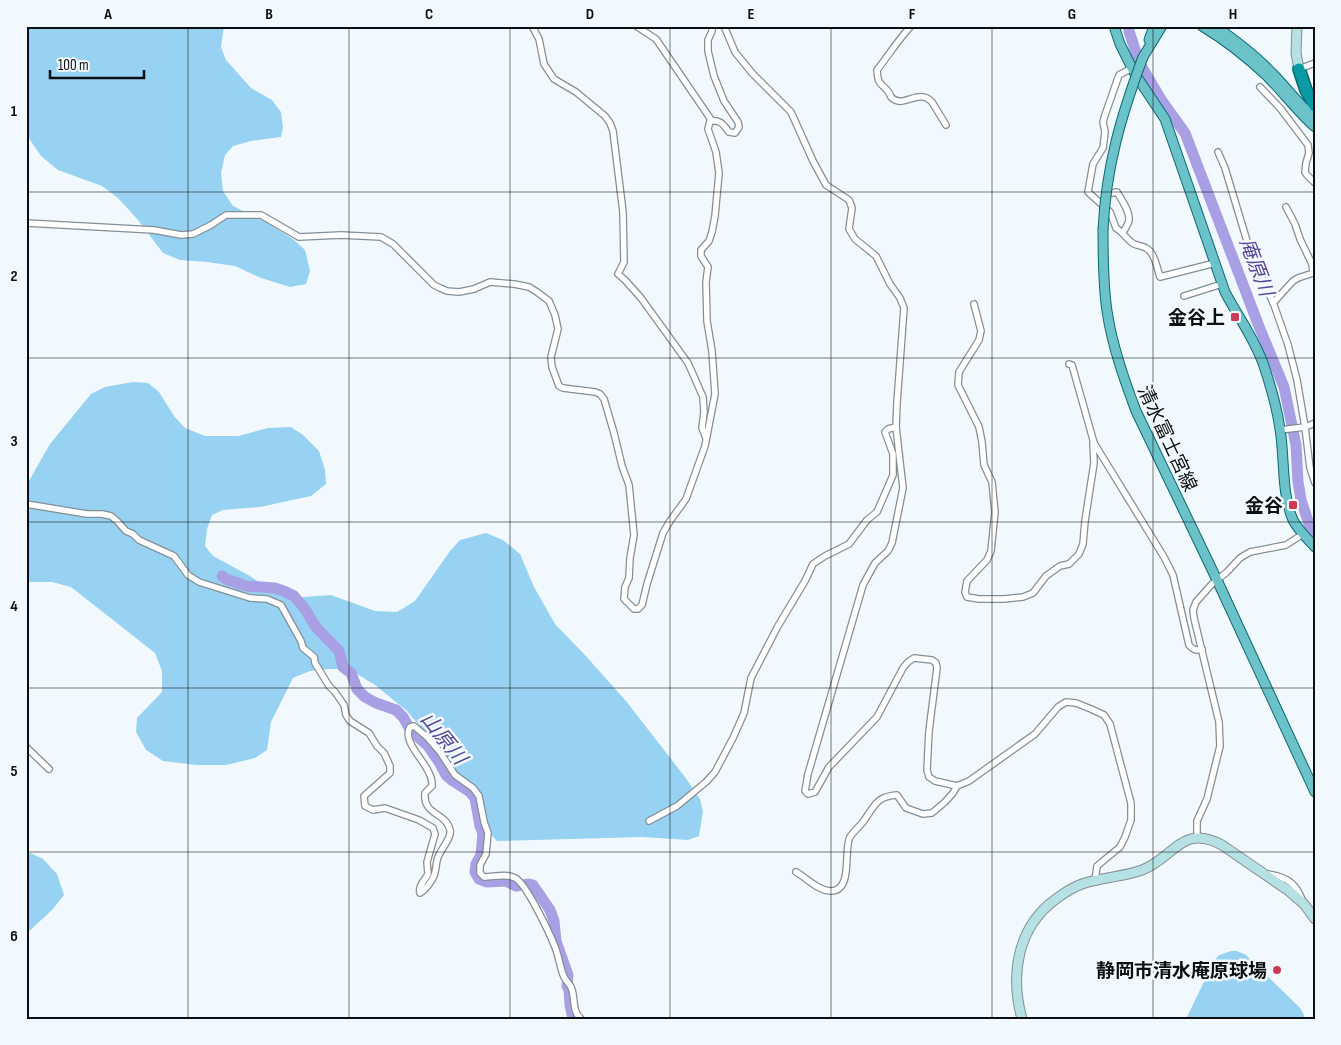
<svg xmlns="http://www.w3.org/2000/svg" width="1341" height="1045" font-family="'Sofia Sans Condensed','Noto Sans JP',sans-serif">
	<rect width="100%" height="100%" fill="#f2f9fe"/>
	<g fill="#97d2f3">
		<path d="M26,26H224L221,47L226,60L251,88L272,100L281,112L283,128L281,137L251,141L233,146L225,155L221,173L223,191L233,206L266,222L294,240L305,250L310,271L306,284L290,287L261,278L235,266L207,262L180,260L163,253L138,220L118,198L102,186L58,170L41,156L26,134Z"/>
		<path d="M133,382L148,383L159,392L174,416L185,428L205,436H238L268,428L291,427L303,435L319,451L325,470L326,484L311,496L260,507L223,510L212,515L207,529L205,546L213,556L250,576L272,591L290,598L331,595L375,611L397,612L415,601L450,551L460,540L486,533L503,540L520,554L534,587L555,624L584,654L626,701L685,777L700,799L703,812L699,836L688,840L642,837L497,841L487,830L453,765L407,711L375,685L349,669H330L310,671L293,678L271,722L267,750L255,758L226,765H196L163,761L146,750L136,732L137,718L162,692V671L155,653L71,587L52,582H26V486L50,444L91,394L105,387Z"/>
		<path d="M26,851L43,859L57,874L64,895L52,910L26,934Z"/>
		<path d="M1231,951H1237L1246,955L1301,1009L1304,1015V1019H1186L1214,961L1219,955Z"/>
	</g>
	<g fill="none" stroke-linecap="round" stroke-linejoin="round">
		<g stroke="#a99fe4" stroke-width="11">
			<path d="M1129,26V31L1139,62L1162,101L1185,133L1260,329L1284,387L1296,445L1298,482L1301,500L1311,530L1315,535"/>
			<path d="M222,576L226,579L246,586L275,588L286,592L294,596L305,609L315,626L339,651L343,667L351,673L357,689L365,697L376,703L396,710L403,717L411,731L428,746L439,762L446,775L453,781L470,792L475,798L480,826L483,833L481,855L476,864L475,872L479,879L487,882L506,881L516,886L529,884L533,885L550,910L554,921L556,941L568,975L567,986L569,990L570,1005L572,1014L575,1019"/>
		</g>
		<defs>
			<g id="street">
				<path d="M532,26L539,39L544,64L554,79L576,92L605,116L610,123L613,131L623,212L624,262L618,274L625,280L641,298L688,363L703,397L704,412L702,428L706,438"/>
				<path d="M636,26L656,39L712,121"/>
				<path d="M724,26L735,52L752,73L791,112L813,161L826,185L849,200L852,208L849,229L855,239L876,256L890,284L900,298L904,308L897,403L896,427L903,488L892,543L888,551L875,563L863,585L808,774L805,791L808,794L815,792L829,767L877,717L903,668L908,662L914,658L932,660L936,663L937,668L929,731L927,770L929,777L935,781L957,786"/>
				<path d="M911,26C898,40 888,56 877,70C878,83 879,82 887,90C889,92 890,95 891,97C903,110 918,87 932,102L946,125"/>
				<path d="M1132,68L1119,75L1105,115L1103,122L1105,132L1103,148L1093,164L1088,192L1110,212L1116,228C1124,233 1124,236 1131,242C1135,246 1141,245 1146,248C1155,253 1157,268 1160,277L1215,263"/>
				<path d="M1299,69L1315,63"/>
				<path d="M1260,87L1280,108L1308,145L1309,153L1306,163L1305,172L1307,175L1315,183"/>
				<path d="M1218,152L1225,168L1250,251L1274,305L1288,345L1297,380L1305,427L1310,468L1315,483"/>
				<path d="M1112,193L1117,192C1121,199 1130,211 1129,220C1128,225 1125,229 1123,232"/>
				<path d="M26,223L154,230L181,235L193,234L211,225L226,215H261L299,237L341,235L381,237L393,244L434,285L440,288L447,291L459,292L474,289L490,282L514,284L529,287L537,292L549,301L555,315L558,329L551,357L552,367L559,386L563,388L595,392L600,394L604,399L614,433L622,466L629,485L634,535L630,558L629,578L625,587L624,599L634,609H638L642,605L647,584L663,533L670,521L686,499L705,446L715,394L712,351L707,321L706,282L708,267L701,256V250L709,241L712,232L715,216L719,173L716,152L708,129L710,121C721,120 723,124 729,132L735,133L739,127L738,122L724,101L714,76L708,51V40L712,31V26"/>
				<path d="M1184,296L1222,284"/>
				<path d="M1273,303L1293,281L1298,278L1313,273L1312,264L1300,239L1295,224L1286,207"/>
				<path d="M974,304L981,331L979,340L959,372L958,385L979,427L982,442L984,465L992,482L995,512L991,551L987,560L967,581L965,592L967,597L979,599H1004L1023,597L1033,593L1046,576L1060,566L1069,564L1079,554L1083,544L1085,521L1094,463L1093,443H1094"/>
				<path d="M1069,364L1072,365L1094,443L1164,557L1173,575L1189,645C1193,650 1196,651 1202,649"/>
				<path d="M1280,430L1305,427L1315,423"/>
				<path d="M26,504L87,514H102L111,516L117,521L126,531L133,534L139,540L174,556L188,575L199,582L250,598L267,599L281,605L301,641L303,648L314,657L315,663L329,686L335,692L344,705L346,715L350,721L369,733L377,746L384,753L390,766V773L364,796L365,806L373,810L385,808L419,820L433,828L435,834L427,862L428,874C425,880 418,886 420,893C426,890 430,883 433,878C437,871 435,862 439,855C442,848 452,837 450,830C446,812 423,816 425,793L432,786C434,766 400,744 410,727L414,726L427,737L440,752L455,775L473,788L479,796L484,822L488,833L486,854L480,865V873L484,877C493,877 507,873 515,878C526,883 550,934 555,947C559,957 560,968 564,977C566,981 569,983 571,987C576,998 571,1010 581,1019"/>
				<path d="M26,747L49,769"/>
				<path d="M649,821L677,806L706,782L715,772L733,738L741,720L744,713L751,678L778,626L805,581L813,564L825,556L849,544L867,520L877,512L893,475V454L885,432L888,429L896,427"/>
				<path d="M1197,838V821L1207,799L1220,746L1219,722L1194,618L1193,610L1196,602L1212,584L1227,572L1240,558L1250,552L1286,545L1303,534"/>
				<path d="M796,872C807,878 817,890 830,891C854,892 843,849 850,837C853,832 859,827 863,822C874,807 876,796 897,795L906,808L923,814L932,813L945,802L953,793L957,786L969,781L1035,734L1058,707L1066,702L1076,703L1091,709L1104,715L1110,724L1131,803V820L1125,837L1120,847L1097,866L1095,881"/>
				<path d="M1268,874C1287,877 1296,883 1303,902"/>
			</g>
			<g id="secondary">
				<path d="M1297,26L1296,53L1299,69"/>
				<path d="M1022,1019C1010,975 1017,927 1056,899C1064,893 1073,887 1082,884C1102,877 1123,877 1142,870C1174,858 1182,823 1222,845L1289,891L1304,904L1315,919"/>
			</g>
			<g id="primary">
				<path d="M1114,26L1120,44L1135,74L1165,119L1225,292C1238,317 1255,339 1264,366C1271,387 1277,408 1280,429C1285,459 1281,492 1293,520C1298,530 1307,538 1315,547"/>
				<path d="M1202,26C1225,40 1247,57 1267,76C1283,92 1297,111 1315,127"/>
				<path d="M1215,26C1235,40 1255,55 1272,73C1286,87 1299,105 1315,118"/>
				<path d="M1149,40L1154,26"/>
				<path d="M1143,57L1162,26"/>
				<path d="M1103,230C1103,257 1103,284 1107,311C1112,345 1124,379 1136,411L1217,580L1315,792"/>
			</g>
			<path id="highway" d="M1299,69L1306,90L1315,106"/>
		</defs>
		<use href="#street" stroke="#838e95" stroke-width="8"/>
		<use href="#secondary" stroke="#838e95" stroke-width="11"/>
		<use href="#primary" stroke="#0a6971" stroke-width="11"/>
		<use href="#highway" stroke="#0a6971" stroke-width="14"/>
		<use href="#street" stroke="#fff" stroke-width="5.5"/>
		<use href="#secondary" stroke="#b6e1e4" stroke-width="9"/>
		<use href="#primary" stroke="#6cc2c9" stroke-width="9"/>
		<use href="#highway" stroke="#0a9aa5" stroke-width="11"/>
		<defs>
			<path id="primary-bridge" d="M1103,230C1106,167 1121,116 1143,57"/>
		</defs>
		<use href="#primary-bridge" stroke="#0a6971" stroke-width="11" stroke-linecap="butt"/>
		<use href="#primary-bridge" stroke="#6cc2c9" stroke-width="9"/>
	</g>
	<path fill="none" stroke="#0b0f11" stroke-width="1" stroke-opacity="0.55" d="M188,26V1019M349,26V1019M510,26V1019M670,26V1019M831,26V1019M992,26V1019M1153,26V1019M26,192H1315M26,358H1315M26,522H1315M26,688H1315M26,852H1315"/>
	<g fill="#cc3b53" stroke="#f2f9fe" stroke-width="2">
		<rect x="1230" y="312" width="10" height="10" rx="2.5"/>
		<rect x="1288" y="500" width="10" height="10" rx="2.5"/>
		<circle cx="1277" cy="970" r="5"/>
	</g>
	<g text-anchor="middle" stroke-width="5" stroke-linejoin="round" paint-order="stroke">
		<g font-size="19" font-weight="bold" fill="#0b0f11" stroke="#f2f9fe" text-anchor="end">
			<text x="1225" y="324">金谷上</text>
			<text x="1283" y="512">金谷</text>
			<text x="1267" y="977">静岡市清水庵原球場</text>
		</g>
		<g font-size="19" fill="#0b0f11" stroke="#f2f9fe">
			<text transform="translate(1168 438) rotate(65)" y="7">清水富士宮線</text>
		</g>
		<g font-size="20" font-style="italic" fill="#564596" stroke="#f2f9fe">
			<text transform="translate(1257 267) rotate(69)" y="7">庵原川</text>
			<text transform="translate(444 738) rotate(51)" y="7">山原川</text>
		</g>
	</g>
	<rect width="1341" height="1045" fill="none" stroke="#f2f9fe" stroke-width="55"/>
	<path d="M50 70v8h94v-8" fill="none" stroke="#0b0f11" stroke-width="2.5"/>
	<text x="58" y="70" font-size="15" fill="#0b0f11" stroke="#f2f9fe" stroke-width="4" paint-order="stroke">100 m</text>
	<rect x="28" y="28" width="1286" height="990" fill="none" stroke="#0b0f11" stroke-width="2"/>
	<g font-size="16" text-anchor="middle" font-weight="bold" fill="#0b0f11">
		<text x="108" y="19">A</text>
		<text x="269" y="19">B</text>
		<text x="429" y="19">C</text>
		<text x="590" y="19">D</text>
		<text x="751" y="19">E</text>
		<text x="912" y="19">F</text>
		<text x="1072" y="19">G</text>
		<text x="1233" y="19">H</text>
		<text x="14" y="116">1</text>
		<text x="14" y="281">2</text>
		<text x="14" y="446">3</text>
		<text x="14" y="611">4</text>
		<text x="14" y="776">5</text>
		<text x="14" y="941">6</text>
	</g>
</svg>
